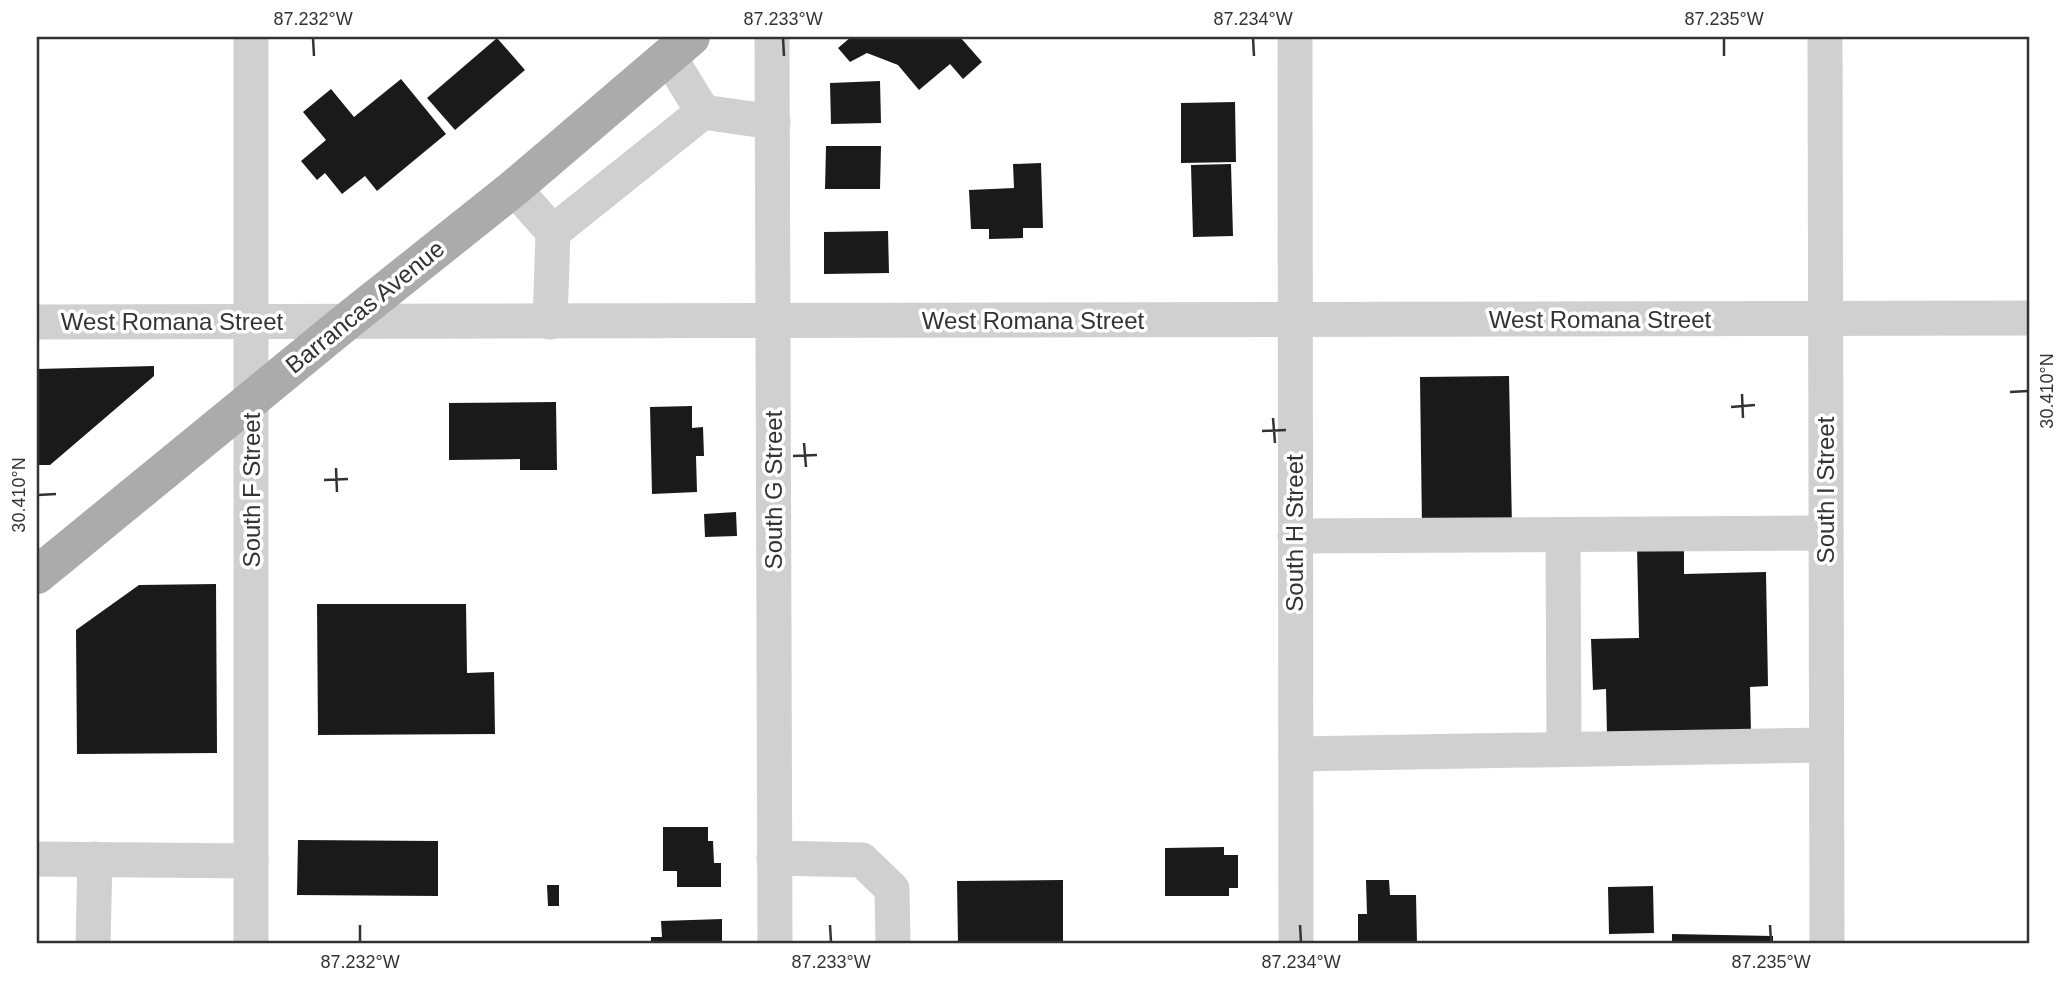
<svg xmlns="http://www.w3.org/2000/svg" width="2066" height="981" font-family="Arial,sans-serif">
	<rect width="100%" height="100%" fill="#fff"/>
	<g fill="#1a1a1a">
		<path d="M851,37H960L982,62L963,79L950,64L919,90L898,65L867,53L850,62L838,48Z"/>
		<path d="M497,38L525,70L455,130L427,98Z"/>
		<path d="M401,79L446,134L377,191L365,176L342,194L325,173L317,180L301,161L326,140L303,112L331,89L354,117Z"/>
		<path d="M880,81L881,123L831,124L830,83Z"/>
		<path d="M1235,102L1236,162L1181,163V103Z"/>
		<path d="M826,146H881L880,189H825Z"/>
		<path d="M1041,163L1043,228H1023V238L989,239V229H971L969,190L1014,188L1013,164Z"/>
		<path d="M1231,164L1233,236L1193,237L1191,165Z"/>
		<path d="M888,231L889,273L824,274V232Z"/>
		<path d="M154,366V376L50,465H37V369Z"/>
		<path d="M1509,376L1512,527L1422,528L1420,377Z"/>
		<path d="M556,402L557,470H520V459L449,460V403Z"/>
		<path d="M692,406V428L703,427L704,456H696L697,492L652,494L650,407Z"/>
		<path d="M736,512L737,536L705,537L704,514Z"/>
		<path d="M1684,546V574L1766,572L1768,686L1750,687L1751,733L1607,736L1606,689L1593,690L1591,639L1639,638L1637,547Z"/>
		<path d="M216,584L217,753L77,754L76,630L139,585Z"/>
		<path d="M317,604H466L467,673L494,672L495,734L318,735Z"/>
		<path d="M663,827H708V841H713L714,863H721V887H677V871H663Z"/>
		<path d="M298,840L438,841V896L297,895Z"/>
		<path d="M1224,847V855H1238V888H1229V896H1165V848Z"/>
		<path d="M1063,880V944H958L957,881Z"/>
		<path d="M1366,880H1389L1390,895H1416L1417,944H1358V914H1367Z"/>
		<path d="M547,885H559V906H548Z"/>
		<path d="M1653,886L1654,933L1609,934L1608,887Z"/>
		<path d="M722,919V944H651V937H662L661,921Z"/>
		<path d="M1672,934L1773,936V944H1672Z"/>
	</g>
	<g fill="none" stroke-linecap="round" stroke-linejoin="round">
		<g stroke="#d0d0d0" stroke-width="35">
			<path d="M251,37V944"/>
			<path d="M772,37L775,944"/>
			<path d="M1295,37L1296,944"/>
			<path d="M1825,37L1827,944"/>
			<path d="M668,55L703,112"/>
			<path d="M514,188L553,232L550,322"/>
			<path d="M553,232L703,112L773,122"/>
			<path d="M37,322L2029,318"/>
			<path d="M1563,535L1564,749"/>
			<path d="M1295,536L1826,533"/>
			<path d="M1296,754L1826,745"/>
			<path d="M774,858L862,860L892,889L893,944"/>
			<path d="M37,859L251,861"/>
			<path d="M93,944L95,859"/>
		</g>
		<path stroke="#ababab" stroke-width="38" d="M37,575L346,322L514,188L691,37"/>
	</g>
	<path fill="none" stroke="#333" stroke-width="2.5" d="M313,38L314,56M783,38L784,56M1253,38L1254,56M1724,38V56M2010,392L2028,391M1742,394L1743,418M1731,407L1755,405M1273,418L1275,443M1262,431L1286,430M804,443L806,467M793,456L817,455M336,468L337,492M324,480L348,479M38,495L56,494M360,925V942M830,925L831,942M1300,925L1301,942M1770,925L1771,942"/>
	<g text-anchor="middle" stroke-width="7" stroke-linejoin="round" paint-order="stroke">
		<g font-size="24" fill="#333" stroke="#fff">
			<text transform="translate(365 307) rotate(-39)" y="8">Barrancas Avenue</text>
			<text x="1600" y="328">West Romana Street</text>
			<text x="1033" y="329">West Romana Street</text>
			<text x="172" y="330">West Romana Street</text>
			<text transform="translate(252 490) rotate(-90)" y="8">South F Street</text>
			<text transform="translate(774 490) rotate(-90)" y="8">South G Street</text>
			<text transform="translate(1826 490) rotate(-90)" y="8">South I Street</text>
			<text transform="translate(1295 533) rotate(-90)" y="8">South H Street</text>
		</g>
	</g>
	<rect width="2066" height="981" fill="none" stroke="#ffffff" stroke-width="77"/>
	<rect x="38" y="38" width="1990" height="904" fill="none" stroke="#333" stroke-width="2.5"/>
	<g font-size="18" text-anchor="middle" fill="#333">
		<text x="313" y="25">87.232°W</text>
		<text x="783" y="25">87.233°W</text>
		<text x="1253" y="25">87.234°W</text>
		<text x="1724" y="25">87.235°W</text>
		<text transform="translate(2047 391) rotate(-90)" y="6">30.410°N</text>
		<text transform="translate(19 495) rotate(-90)" y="6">30.410°N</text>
		<text x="360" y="968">87.232°W</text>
		<text x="831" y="968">87.233°W</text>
		<text x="1301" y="968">87.234°W</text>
		<text x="1771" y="968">87.235°W</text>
	</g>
</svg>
